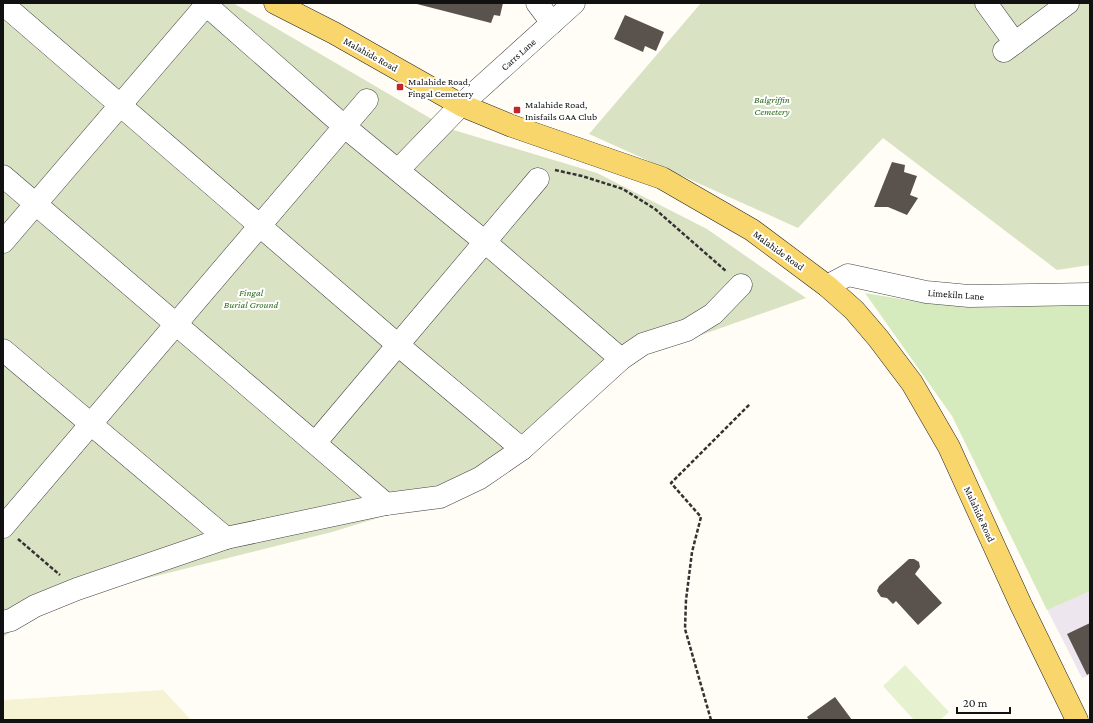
<svg xmlns="http://www.w3.org/2000/svg" width="1093" height="723" font-family="'Crimson Pro',serif">
	<rect width="100%" height="100%" fill="#fffdf5"/>
	<path fill="#eee6ef" d="M1090,590V675L1082,678L1046,607Z"/>
	<path fill="#f6f3d4" d="M163,690L191,720H3V700Z"/>
	<path fill="#d5ebbd" d="M865,293L924,303L967,306L1090,302V591L1047,610L952,416Z"/>
	<g fill="#d9e3c4">
		<path d="M3,3H233L447,128L597,173L707,229L806,298L633,359L488,484L332,532L56,601L3,637Z"/>
		<path d="M701,3H1090V265L1057,270L883,138L798,228L589,134Z"/>
	</g>
	<path fill="#e6f2cf" d="M905,665L949,712L940,720H914L883,686Z"/>
	<g fill="#5a524d">
		<path d="M413,3H503L500,16L494,15L491,23Z"/>
		<path d="M625,15L664,32L656,51L645,46L643,52L614,39Z"/>
		<path d="M892,162L905,165L904,172L917,176L910,195L918,198L907,215L888,207H874Z"/>
		<path d="M909,559H914L919,562L920,567L915,574L942,603L918,625L896,601L893,604L887,598L881,597L877,591L879,586Z"/>
		<path d="M1090,623V673L1087,675L1067,634Z"/>
		<path d="M835,697L852,720H809L807,717Z"/>
	</g>
	<g fill="none" stroke-linecap="round" stroke-linejoin="round">
		<defs>
			<g id="minor">
				<path d="M204,3L345,127L485,242L621,359"/>
				<path d="M537,3L552,23"/>
				<path d="M986,3L1015,43"/>
				<path d="M3,4L398,345L522,449"/>
				<path d="M1004,51L1068,3"/>
				<path d="M398,170L461,105L574,3"/>
				<path d="M3,176L386,504"/>
				<path d="M3,242L206,5"/>
				<path d="M827,286L848,275L926,292L969,296L1090,294"/>
				<path d="M3,350L226,538"/>
				<path d="M315,443L538,179"/>
				<path d="M3,527L367,100"/>
				<path d="M3,622L11,620L35,606L77,589L226,538L386,504L440,497L480,478L522,449L621,359L643,344L687,330L713,314L741,285"/>
			</g>
			<path id="major" d="M275,3L334,33L461,105L512,126L662,178L752,230L827,286L854,310L878,338L912,383L949,447L1021,605L1077,720"/>
		</defs>
		<use href="#minor" stroke="#444" stroke-width="23"/>
		<use href="#major" stroke="#222" stroke-width="23"/>
		<g stroke="#333" stroke-width="2.5" stroke-dasharray="4 2" stroke-linecap="butt">
			<path d="M555,170L582,176L623,189L655,209L727,272"/>
			<path d="M18,539L60,575"/>
			<path d="M711,720L685,629L686,600L692,552L701,517L671,483L750,404"/>
		</g>
		<use href="#minor" stroke="#fff" stroke-width="22"/>
		<use href="#major" stroke="#f9d66b" stroke-width="22"/>
	</g>
	<g fill="#c4262e" stroke="#fff" stroke-width="1.5">
		<rect x="396" y="83" width="8" height="8" rx="2"/>
		<rect x="513" y="106" width="8" height="8" rx="2"/>
	</g>
	<g text-anchor="middle" stroke-width="4" stroke-linejoin="round" paint-order="stroke">
		<g font-size="10" fill="#111" stroke="#fff">
			<text transform="translate(371 54) rotate(29)" y="4">Malahide Road</text>
			<text transform="translate(518 54) rotate(-42)" y="4">Carrs Lane</text>
			<text transform="translate(779 250) rotate(36)" y="4">Malahide Road</text>
			<text transform="translate(956 294) rotate(4)" y="4">Limekiln Lane</text>
			<text transform="translate(980 514) rotate(65)" y="4">Malahide Road</text>
		</g>
		<g font-size="10" fill="#111" stroke="#fff" text-anchor="start">
			<text x="408" y="85">Malahide Road,<tspan x="408" dy="12">Fingal Cemetery</tspan></text>
			<text x="525" y="108">Malahide Road,<tspan x="525" dy="12">Inisfails GAA Club</tspan></text>
		</g>
		<g font-size="10" font-style="italic" fill="#2f6b1f" stroke="#fff">
			<text x="772" y="103">Balgriffin<tspan x="772" dy="12">Cemetery</tspan></text>
			<text x="251" y="296">Fingal<tspan x="251" dy="12">Burial Ground</tspan></text>
		</g>
	</g>
	<rect width="1093" height="723" fill="none" stroke="#111111" stroke-width="8"/>
	<path d="M957 707v6h53v-6" fill="none" stroke="#111111" stroke-width="2"/>
	<text x="963" y="707" font-size="12" fill="#111111" stroke="#ffffff" stroke-width="3" paint-order="stroke">20 m</text>
</svg>
